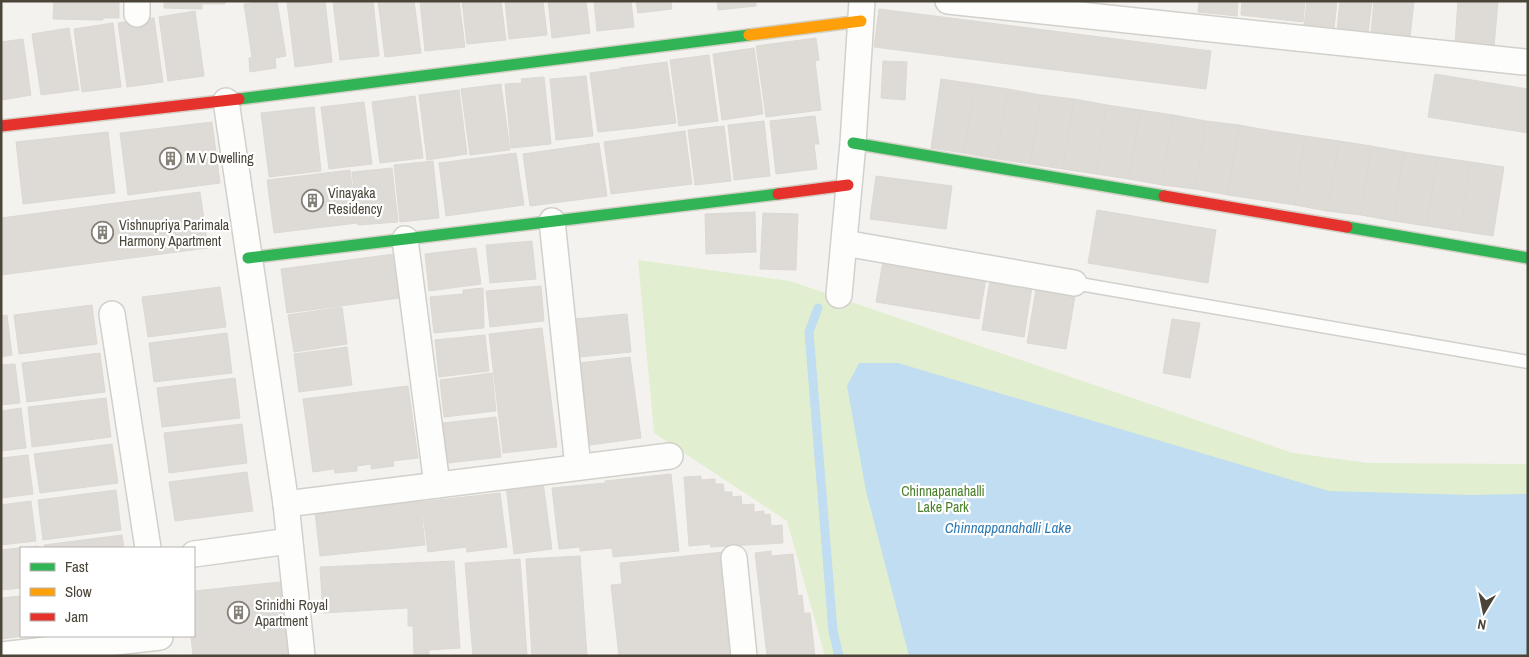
<svg xmlns="http://www.w3.org/2000/svg" width="1529" height="657" font-family="'Archivo Narrow',sans-serif">
	<rect width="100%" height="100%" fill="#f4f2ee"/>
	<path fill="#e1eecf" d="M638,260L790,281L1293,453L1368,463L1528,464V656H825L787,521L654,433Z"/>
	<path fill="#c0ddf1" d="M859,363H898L1329,491L1470,495L1528,494V656H909L866,491L847,386Z"/>
	<g fill="none" stroke-linecap="round" stroke-linejoin="round">
		<path stroke="#c0ddf1" stroke-width="9" d="M818,308L809,332L833,631L839,656"/>
	</g>
	<g fill="#dedbd6" stroke="#dcd9d4">
		<path d="M54,1H119V18H103V20L53,19Z"/>
		<path d="M164,1H225V4H202V9L164,8Z"/>
		<path d="M265,1H277L286,56L275,58L276,68L250,72L249,58L252,57L244,4Z"/>
		<path d="M296,1H325L332,62L295,67L287,2Z"/>
		<path d="M333,1H373L379,56L340,60Z"/>
		<path d="M378,1H414L421,53L385,57Z"/>
		<path d="M420,1H459L465,47L425,51Z"/>
		<path d="M462,1H501L506,40L467,44Z"/>
		<path d="M505,1H543L547,35L509,39Z"/>
		<path d="M548,1H586L590,33L552,38Z"/>
		<path d="M594,1H631L634,27L597,31Z"/>
		<path d="M636,1H671L672,9L638,13Z"/>
		<path d="M717,1H756V6L718,10Z"/>
		<path d="M1199,1H1238L1237,16L1198,12Z"/>
		<path d="M1242,1H1305L1303,22L1241,15Z"/>
		<path d="M1307,1H1337L1334,29L1304,26Z"/>
		<path d="M1340,1H1372L1368,33L1337,30Z"/>
		<path d="M1374,1H1414L1410,37L1371,34Z"/>
		<path d="M1458,1H1498L1494,47L1455,44Z"/>
		<path d="M879,9L1211,51L1206,89L874,47Z"/>
		<path d="M195,11L204,76L168,81L159,17Z"/>
		<path d="M154,18L163,82L127,87L118,23Z"/>
		<path d="M113,23L121,87L82,92L74,29Z"/>
		<path d="M69,28L79,90L41,95L32,34Z"/>
		<path d="M816,38L819,60L815,61L821,110L766,117L756,46Z"/>
		<path d="M23,39L31,95L2,100L1,42Z"/>
		<path d="M754,48L763,114L722,120L713,54Z"/>
		<path d="M709,55L718,121L679,126L670,60Z"/>
		<path d="M883,61L907,62L905,100L881,98Z"/>
		<path d="M667,62L676,123L628,129L620,68Z"/>
		<path d="M619,69L627,129L598,132L590,73Z"/>
		<path d="M1435,74L1528,89V133L1428,117Z"/>
		<path d="M586,76L593,136L556,140L550,79Z"/>
		<path d="M544,77L551,144L511,148L505,84L522,83L521,79Z"/>
		<path d="M941,79L975,84L964,153L931,148Z"/>
		<path d="M501,84L510,150L470,155L461,89Z"/>
		<path d="M975,84L1008,89L997,159L964,153Z"/>
		<path d="M1008,89L1041,95L1030,164L997,159Z"/>
		<path d="M459,90L467,154L427,160L419,95Z"/>
		<path d="M1041,95L1074,99L1063,169L1030,164Z"/>
		<path d="M415,96L423,158L380,163L372,102Z"/>
		<path d="M1074,99L1107,105L1096,174L1063,169Z"/>
		<path d="M364,102L372,164L329,169L321,107Z"/>
		<path d="M1107,105L1140,110L1129,179L1096,174Z"/>
		<path d="M314,107L321,171L269,177L261,113Z"/>
		<path d="M1140,110L1173,115L1162,185L1129,179Z"/>
		<path d="M1173,115L1206,121L1195,189L1162,185Z"/>
		<path d="M815,116L819,144H814L817,169L776,174L770,121Z"/>
		<path d="M764,121L770,176L734,180L728,125Z"/>
		<path d="M1206,121L1239,125L1228,195L1195,189Z"/>
		<path d="M212,122L220,183L128,195L120,133Z"/>
		<path d="M1239,125L1272,131L1261,200L1228,195Z"/>
		<path d="M724,126L731,181L695,185L688,130Z"/>
		<path d="M685,131L692,184L611,194L604,142Z"/>
		<path d="M1272,131L1305,136L1295,205L1261,200Z"/>
		<path d="M108,132L115,193L23,204L16,142Z"/>
		<path d="M1305,136L1339,141L1327,211L1295,205Z"/>
		<path d="M1339,141L1371,146L1361,215L1327,211Z"/>
		<path d="M599,143L607,196L530,206L523,154Z"/>
		<path d="M1371,146L1404,152L1394,221L1361,215Z"/>
		<path d="M1404,152L1437,157L1427,226L1394,221Z"/>
		<path d="M516,153L524,205L446,216L439,163Z"/>
		<path d="M1437,157L1471,162L1460,231L1427,226Z"/>
		<path d="M433,161L439,218L400,222L394,165Z"/>
		<path d="M1471,162L1504,167L1493,236L1460,231Z"/>
		<path d="M392,168L398,222L358,225L352,172Z"/>
		<path d="M350,170L357,223L274,233L267,180Z"/>
		<path d="M876,176L952,186L946,229L870,219Z"/>
		<path d="M200,192L208,248L1,275V218Z"/>
		<path d="M1097,210L1216,230L1208,283L1088,263Z"/>
		<path d="M755,212L756,252L706,254L705,214Z"/>
		<path d="M763,213L798,214L796,270L760,269Z"/>
		<path d="M532,241L536,279L490,283L486,245Z"/>
		<path d="M476,248L481,284L429,291L425,254Z"/>
		<path d="M394,254L400,298L287,313L281,269Z"/>
		<path d="M883,261L986,278L979,319L876,302Z"/>
		<path d="M990,280L1032,287L1024,337L982,330Z"/>
		<path d="M541,286L544,321L490,327L486,291Z"/>
		<path d="M220,287L226,327L148,337L142,297Z"/>
		<path d="M483,288L484,328L434,333L430,297L463,294V290Z"/>
		<path d="M1036,289L1075,296L1066,349L1027,343Z"/>
		<path d="M92,305L97,344L19,354L14,315Z"/>
		<path d="M342,307L347,344L294,352L288,315Z"/>
		<path d="M627,314L631,352L579,357L575,319Z"/>
		<path d="M7,315L12,355L1,357V316Z"/>
		<path d="M1172,319L1200,323L1190,378L1163,373Z"/>
		<path d="M542,328L557,447L503,453L489,334Z"/>
		<path d="M227,333L232,373L154,382L149,343Z"/>
		<path d="M485,335L489,371L439,377L435,340Z"/>
		<path d="M347,347L352,385L299,392L294,354Z"/>
		<path d="M100,353L105,392L27,402L22,363Z"/>
		<path d="M630,357L641,438L590,445L579,363Z"/>
		<path d="M15,364L20,403L1,405V365Z"/>
		<path d="M492,373L496,411L444,417L440,380Z"/>
		<path d="M235,378L240,418L162,427L157,388Z"/>
		<path d="M408,386L418,458L393,461L394,466L371,469V464L357,466V471L335,473L334,469L313,472L303,399Z"/>
		<path d="M106,398L111,437L32,447L28,407Z"/>
		<path d="M21,408L26,448L1,451V411Z"/>
		<path d="M496,417L501,457L448,463L443,423Z"/>
		<path d="M242,424L247,463L169,473L164,433Z"/>
		<path d="M112,444L118,483L40,493L34,454Z"/>
		<path d="M28,455L33,494L1,498V458Z"/>
		<path d="M247,472L253,511L175,521L169,482Z"/>
		<path d="M671,474L679,551L613,557L605,481Z"/>
		<path d="M701,476V480L715,479V484H723L724,492H732V497L741,496L742,505L754,504V512L764,511V515L770,514L771,526L782,525L783,543L711,547L710,544L689,546L684,477Z"/>
		<path d="M543,482L552,549L514,554L506,486Z"/>
		<path d="M605,483L612,548L580,551V547L559,549L552,488Z"/>
		<path d="M116,490L121,530L43,540L38,500Z"/>
		<path d="M500,493L507,547L467,552L466,547L428,552L421,502Z"/>
		<path d="M31,501L36,541L1,545V505Z"/>
		<path d="M420,501L425,545L320,556L315,512Z"/>
		<path d="M122,535L124,548H45L44,545Z"/>
		<path d="M38,546V548H21V588L1,590V550Z"/>
		<path d="M771,551V556L793,554L798,596L802,595L804,613H810L815,656H767L755,553Z"/>
		<path d="M723,552L734,656H619L611,585L622,584L620,563Z"/>
		<path d="M580,556L587,656H532L526,559Z"/>
		<path d="M520,559L527,656H473L465,563Z"/>
		<path d="M454,561L460,648L429,650V655H414L413,626H408V608L323,613L320,567Z"/>
		<path d="M280,582L288,656H193L191,636H194V591Z"/>
		<path d="M21,596V636H23L1,639V598Z"/>
	</g>
	<g fill="none" stroke-linecap="round" stroke-linejoin="round">
		<defs>
			<path id="lane" d="M1074,283L1528,362"/>
			<g id="street">
				<path d="M948,1L1524,62"/>
				<path d="M137,14V1"/>
				<path d="M226,101L286,504L302,656"/>
				<path d="M552,221L578,467"/>
				<path d="M405,239L437,485"/>
				<path d="M844,243L1074,283"/>
				<path d="M839,295L853,143L862,1"/>
				<path d="M112,314L148,548"/>
				<path d="M286,504L670,456"/>
				<path d="M194,554L289,541"/>
				<path d="M734,558L744,656"/>
				<path d="M1,655L160,637V636"/>
			</g>
			<g id="fast">
				<path d="M239,99L749,35"/>
				<path d="M853,143L1164,196"/>
				<path d="M1347,227L1528,258"/>
				<path d="M248,258L778,194"/>
			</g>
			<path id="slow" d="M749,35L861,21"/>
			<g id="jam">
				<path d="M1,126L239,99"/>
				<path d="M778,194L848,185"/>
				<path d="M1164,196L1347,227"/>
			</g>
		</defs>
		<use href="#lane" stroke="#d2d0cb" stroke-width="15"/>
		<use href="#street" stroke="#d2d0cb" stroke-width="28"/>
		<use href="#fast" stroke="#d3cfc5" stroke-width="14"/>
		<use href="#slow" stroke="#d3cfc5" stroke-width="14"/>
		<use href="#jam" stroke="#d3cfc5" stroke-width="14"/>
		<use href="#lane" stroke="#fdfdfc" stroke-width="12"/>
		<use href="#street" stroke="#fdfdfc" stroke-width="25"/>
		<use href="#fast" stroke="#30b455" stroke-width="11"/>
		<use href="#slow" stroke="#ff9f0a" stroke-width="11"/>
		<use href="#jam" stroke="#e5322d" stroke-width="11"/>
	</g>
	<defs>
		<symbol id="building-ring" viewBox="-11 -11 22 22"><circle r="9.5" fill="#fff" stroke="#868178" stroke-width="1.5"/><path d="M-4-6H4V6H1V3H-1V6H-4ZM-2.5-4.3h1.7v1.8h-1.7ZM.8-4.3h1.7v1.8H.8ZM-2.5-1h1.7V.8h-1.7ZM.8-1h1.7V.8H.8Z" fill="#868178"/></symbol>
	</defs>
	<g fill-rule="evenodd">
		<use href="#building-ring" x="158" y="146" width="25" height="25"/>
		<use href="#building-ring" x="300" y="188" width="25" height="25"/>
		<use href="#building-ring" x="90" y="220" width="25" height="25"/>
		<use href="#building-ring" x="226" y="600" width="25" height="25"/>
	</g>
	<g text-anchor="middle" stroke-width="4.5" stroke-linejoin="round" paint-order="stroke">
		<g font-size="14" fill="#4b4439" stroke="#fff" text-anchor="start">
			<text x="186" y="163">M V Dwelling</text>
			<text x="328" y="198">Vinayaka<tspan x="328" dy="16">Residency</tspan></text>
			<text x="119" y="230">Vishnupriya Parimala<tspan x="119" dy="16">Harmony Apartment</tspan></text>
			<text x="255" y="610">Srinidhi Royal<tspan x="255" dy="16">Apartment</tspan></text>
		</g>
		<g font-size="14" fill="#4a7f2a" stroke="#fff">
			<text x="943" y="496">Chinnapanahalli<tspan x="943" dy="16">Lake Park</tspan></text>
		</g>
		<g font-size="15" font-style="italic" fill="#2e7ab2" stroke="#fff">
			<text x="1008" y="533">Chinnappanahalli Lake</text>
		</g>
	</g>
	<rect width="1529" height="657" fill="none" stroke="#4b4439" stroke-width="5"/>
	<rect x="20" y="547" width="175" height="90" fill="#ffffff" stroke="#b7b4b0"/>
	<rect x="30" y="563" width="25" height="8" fill="#30b455" stroke="#b7b4b0"/>
	<text x="65" y="572" font-size="15" fill="#4b4439">Fast</text>
	<rect x="30" y="588" width="25" height="8" fill="#ff9f0a" stroke="#b7b4b0"/>
	<text x="65" y="597" font-size="15" fill="#4b4439">Slow</text>
	<rect x="30" y="613" width="25" height="8" fill="#e5322d" stroke="#b7b4b0"/>
	<text x="65" y="622" font-size="15" fill="#4b4439">Jam</text>
	<g transform="translate(1484 612) rotate(190)" stroke="#ffffff" stroke-width="4" paint-order="stroke">
	<path d="M0-4L9 19L0 12L-9 19Z" fill="#4b4439"/>
	<text y="-8" font-size="14" font-weight="bold" text-anchor="middle" fill="#4b4439">N</text>
	</g>
</svg>
